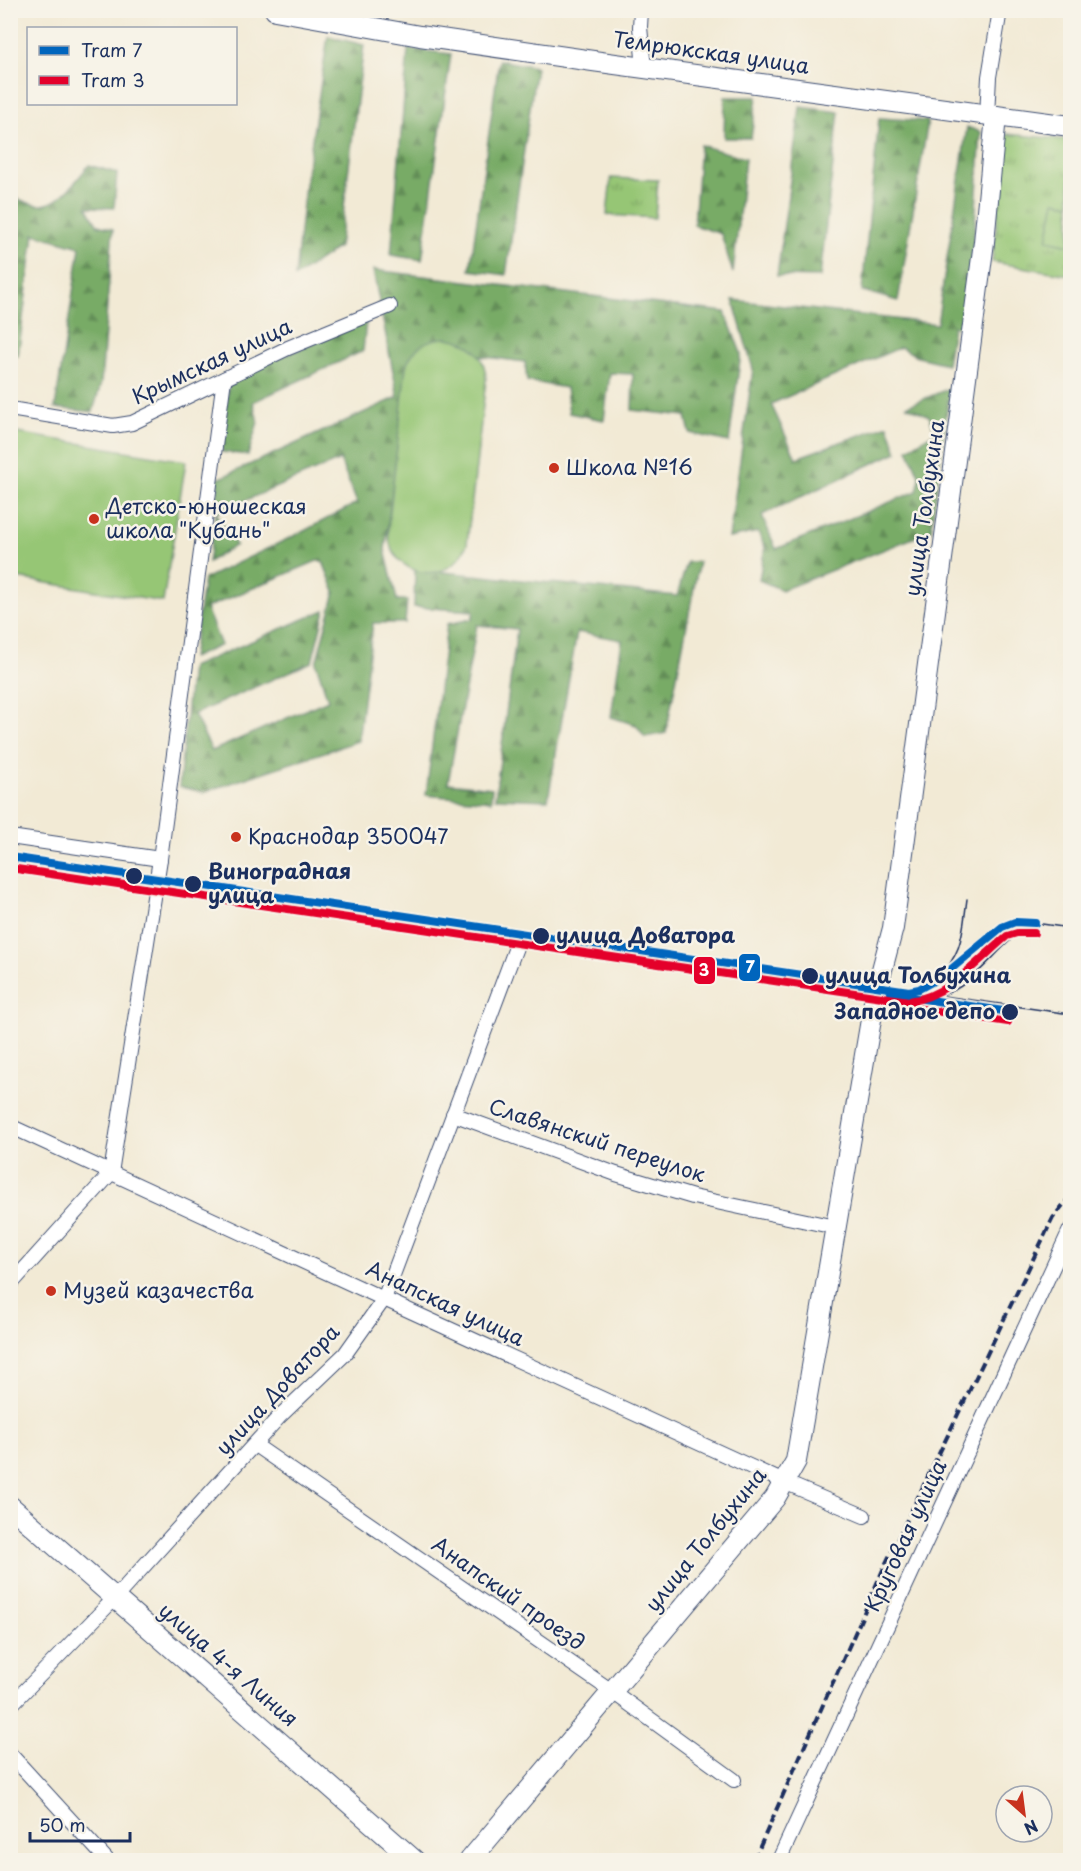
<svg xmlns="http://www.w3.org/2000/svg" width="1081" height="1871" font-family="'Playpen Sans',sans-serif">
	<defs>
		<pattern id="forest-firs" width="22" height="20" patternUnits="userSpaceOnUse" patternTransform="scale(1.5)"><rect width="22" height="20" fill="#78ab66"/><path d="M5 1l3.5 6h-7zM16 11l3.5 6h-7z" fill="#628c57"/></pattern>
		<pattern id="park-tufts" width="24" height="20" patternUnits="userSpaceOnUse" patternTransform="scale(1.5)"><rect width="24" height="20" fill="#96c674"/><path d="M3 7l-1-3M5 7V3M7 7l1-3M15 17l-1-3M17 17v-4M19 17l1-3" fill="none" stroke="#7aa162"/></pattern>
	</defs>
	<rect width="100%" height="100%" fill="#f7f3e8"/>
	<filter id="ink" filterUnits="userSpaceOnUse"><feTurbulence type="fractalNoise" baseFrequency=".0167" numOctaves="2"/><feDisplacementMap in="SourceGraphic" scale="12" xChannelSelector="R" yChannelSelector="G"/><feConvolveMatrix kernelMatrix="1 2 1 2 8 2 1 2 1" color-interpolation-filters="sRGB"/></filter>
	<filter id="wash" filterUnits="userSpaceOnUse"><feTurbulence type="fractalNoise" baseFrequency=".008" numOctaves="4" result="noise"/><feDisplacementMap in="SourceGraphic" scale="24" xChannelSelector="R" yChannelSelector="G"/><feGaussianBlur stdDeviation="1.35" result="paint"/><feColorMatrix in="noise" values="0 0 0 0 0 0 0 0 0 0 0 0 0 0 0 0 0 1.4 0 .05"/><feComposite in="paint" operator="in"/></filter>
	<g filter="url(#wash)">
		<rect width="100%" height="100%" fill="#f2ead5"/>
		<g fill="url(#forest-firs)" stroke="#4a6d62" stroke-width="1.5">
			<path d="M328,36L364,45L339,247L295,277L305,185Z"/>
			<path d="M408,49L451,54L422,260L391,255Z"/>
			<path d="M499,60L536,67L506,275L470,270Z"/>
			<path d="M725,97H757L751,138H724Z"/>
			<path d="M800,107L839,112L820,277L777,276Z"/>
			<path d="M879,118L928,121L898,301L862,291Z"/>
			<path d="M967,127L981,132L974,239L963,326L953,327L947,364L918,357L901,347L771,404L796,458L888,425L897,452L762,515L776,549L917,491L920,478L908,449L935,432L929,416L907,406L950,388L931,531L782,590L759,580L765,547L758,532L729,538L753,369L733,300L937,324Z"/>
			<path d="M700,145L745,158L733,273L721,234L694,225Z"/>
			<path d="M89,165L117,173L114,208L87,207L98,225L113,229L101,383L93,412L55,408L80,247L34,234L18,356H10L11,195C20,200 37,208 47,204C63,200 79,177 89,165Z"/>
			<path d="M373,270L725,312L741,353L729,442L690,433L686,416L632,410L633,374L610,373L604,420L569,413L566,388L527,381L525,362L478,356L404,392L385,550L397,600H407L405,623H373L358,741L204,792L179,787L191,667L325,610L312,662L194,714L212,751L328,700L316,663L335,592L323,562L317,561L206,608L221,645L192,658L204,579L302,532L357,503L340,460L216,513L236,545L208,562L216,513L218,479L398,397Z"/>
			<path d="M366,322L363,351L253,402L258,422L248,455L222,452L229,378Z"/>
			<path d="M687,562H699L666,733L645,737L636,725L611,717L622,640L577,632L548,800L495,798L517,629L477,625L448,783L492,788L491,801L426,795L447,624L472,619L474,611L414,607L415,569L677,596Z"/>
		</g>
		<g fill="url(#park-tufts)" stroke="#587a69" stroke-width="1.5">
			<path d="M1007,134L1070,140V275L992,262Z"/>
			<path d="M611,178L658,180L655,218L607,215Z"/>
		</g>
		<g fill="#96c674" stroke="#587a69" stroke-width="1.5">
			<path d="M1055,201L1070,204V245L1047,240Z"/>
			<path d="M447,338C471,341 486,356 486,380L467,544C451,589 388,578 388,530L406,366C413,348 427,338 447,338Z"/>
			<path d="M11,432L186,461L163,602L11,577Z"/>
		</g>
	</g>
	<g filter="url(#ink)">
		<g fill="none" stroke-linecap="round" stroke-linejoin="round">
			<defs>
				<g id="street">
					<path d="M641,10L640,27L644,68"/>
					<path d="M987,116L989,77L1000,10"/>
					<path d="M10,409L113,426L132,423L288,348L390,306"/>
					<path d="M10,837L160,859"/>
					<path d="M453,1114L616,1174L693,1197L835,1227"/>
					<path d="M10,1126L384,1299L784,1482L864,1516"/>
					<path d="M10,1285L111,1173L160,859L224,379"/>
					<path d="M255,1445L613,1692L734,1780"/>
					<path d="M10,1706L115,1598L279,1417L345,1354L384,1299L518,942"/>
					<path d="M10,1754L107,1860"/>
					<path d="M779,1860L1070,1230"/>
				</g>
				<g id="secondary">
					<path d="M275,10L420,36L593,61L1070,126"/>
					<path d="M10,1506L414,1860"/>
					<path d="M470,1860L775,1498L796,1461L875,996L893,928L984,242L996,116"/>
				</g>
			</defs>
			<use href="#street" stroke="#3b4b70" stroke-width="16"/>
			<use href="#secondary" stroke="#3b4b70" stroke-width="22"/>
			<use href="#street" stroke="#fff" stroke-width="14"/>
			<use href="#secondary" stroke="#fff" stroke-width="20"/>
			<g stroke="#1b2f5e" stroke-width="1.5">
				<path d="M1035,923L1070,928"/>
				<path d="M936,980C963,953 962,936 967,899"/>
				<path d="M909,991L1070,1014"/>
				<path d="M941,995C967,990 991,957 1011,940C1019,932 1029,928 1039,923"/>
			</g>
			<path stroke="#1b2f5e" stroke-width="4" stroke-dasharray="9 4.5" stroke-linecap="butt" d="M754,1860L886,1563L1053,1218L1070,1196"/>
			<defs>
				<g id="tram-1">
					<path d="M10,857L909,991L919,989L944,975L1002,927L1015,922L1035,923"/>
					<path d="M890,994L1010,1012"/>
				</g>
				<g id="tram-2">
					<path d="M10,868L909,1001C948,997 978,960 1007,936L1017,933H1034"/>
					<path d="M888,1004L1008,1022"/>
				</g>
			</defs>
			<use href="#tram-1" stroke="#f7f3e8" stroke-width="12"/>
			<use href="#tram-2" stroke="#f7f3e8" stroke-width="12"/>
			<use href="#tram-1" stroke="#0065bd" stroke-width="8"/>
			<use href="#tram-2" stroke="#e4002b" stroke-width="8"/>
		</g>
	</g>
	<g fill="#c8321e" stroke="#f7f3e8" stroke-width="2">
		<circle cx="554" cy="468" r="6"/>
		<circle cx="94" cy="519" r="6"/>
		<circle cx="236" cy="837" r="6"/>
		<circle cx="51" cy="1291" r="6"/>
	</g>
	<g fill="#1b2f5e" stroke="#f7f3e8" stroke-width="2">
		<circle cx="134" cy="876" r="9"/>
		<circle cx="193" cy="884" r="9"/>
		<circle cx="541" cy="936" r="9"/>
		<circle cx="810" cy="976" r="9"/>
		<circle cx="1010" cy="1012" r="9"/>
	</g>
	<g text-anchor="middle" stroke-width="5" stroke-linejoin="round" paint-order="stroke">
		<g font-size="21" fill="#1b2f5e" stroke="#f7f3e8">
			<text transform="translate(711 53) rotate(8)" y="7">Темрюкская улица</text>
			<text transform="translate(212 362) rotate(-25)" y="7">Крымская улица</text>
			<text transform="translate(925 508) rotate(-82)" y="7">улица Толбухина</text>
			<text transform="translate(597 1141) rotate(18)" y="7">Славянский переулок</text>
			<text transform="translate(445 1304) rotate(25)" y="7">Анапская улица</text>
			<text transform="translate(278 1390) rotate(-47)" y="7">улица Доватора</text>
			<text transform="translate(906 1536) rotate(-65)" y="7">Круговая улица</text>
			<text transform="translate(706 1540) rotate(-51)" y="7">улица Толбухина</text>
			<text transform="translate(508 1594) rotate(35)" y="7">Анапский проезд</text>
			<text transform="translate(228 1665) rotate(41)" y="7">улица 4-я Линия</text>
		</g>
		<g font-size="21" fill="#1b2f5e" stroke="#f7f3e8" text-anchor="start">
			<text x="566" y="475">Школа №16</text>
			<text x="106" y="514">Детско-юношеская<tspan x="106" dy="24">школа "Кубань"</tspan></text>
			<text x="248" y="844">Краснодар 350047</text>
			<text x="63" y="1298">Музей казачества</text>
		</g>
		<g font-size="21" font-weight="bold" fill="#1b2f5e" stroke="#f7f3e8" text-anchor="start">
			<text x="208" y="879">Виноградная<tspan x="208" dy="24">улица</tspan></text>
			<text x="556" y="943">улица Доватора</text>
			<text x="825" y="983">улица Толбухина</text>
			<text x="995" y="1019" text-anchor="end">Западное депо</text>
		</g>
	</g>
	<g stroke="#f7f3e8" stroke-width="2">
		<rect x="738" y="953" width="23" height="29" rx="6" fill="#0065bd"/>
		<rect x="693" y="956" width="23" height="29" rx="6" fill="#e4002b"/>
	</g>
	<g font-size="16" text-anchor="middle" font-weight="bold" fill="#fff">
		<text x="750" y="973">7</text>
		<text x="704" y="976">3</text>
	</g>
	<rect width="1081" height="1871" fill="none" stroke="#f7f3e8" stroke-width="36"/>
	<rect x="27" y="27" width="210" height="78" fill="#f7f3e8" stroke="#9fa5b1" stroke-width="1.5"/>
	<rect x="39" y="46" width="30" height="9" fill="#0065bd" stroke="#9fa5b1" stroke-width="1.5"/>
	<text x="81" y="57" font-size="18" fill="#1b2f5e">Tram 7</text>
	<rect x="39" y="76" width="30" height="9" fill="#e4002b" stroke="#9fa5b1" stroke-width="1.5"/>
	<text x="81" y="87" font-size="18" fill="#1b2f5e">Tram 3</text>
	<g transform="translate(1024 1814) rotate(152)"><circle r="28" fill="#f7f3e8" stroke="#9fa5b1" stroke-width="1.5"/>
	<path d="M0-4.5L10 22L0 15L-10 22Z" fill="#c8321e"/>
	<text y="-9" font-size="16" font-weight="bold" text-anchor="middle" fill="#1b2f5e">N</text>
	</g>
	<path d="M30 1832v9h100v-9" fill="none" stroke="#1b2f5e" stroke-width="3"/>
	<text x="39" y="1832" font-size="18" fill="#1b2f5e" stroke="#f7f3e8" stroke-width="4.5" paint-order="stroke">50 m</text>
</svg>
